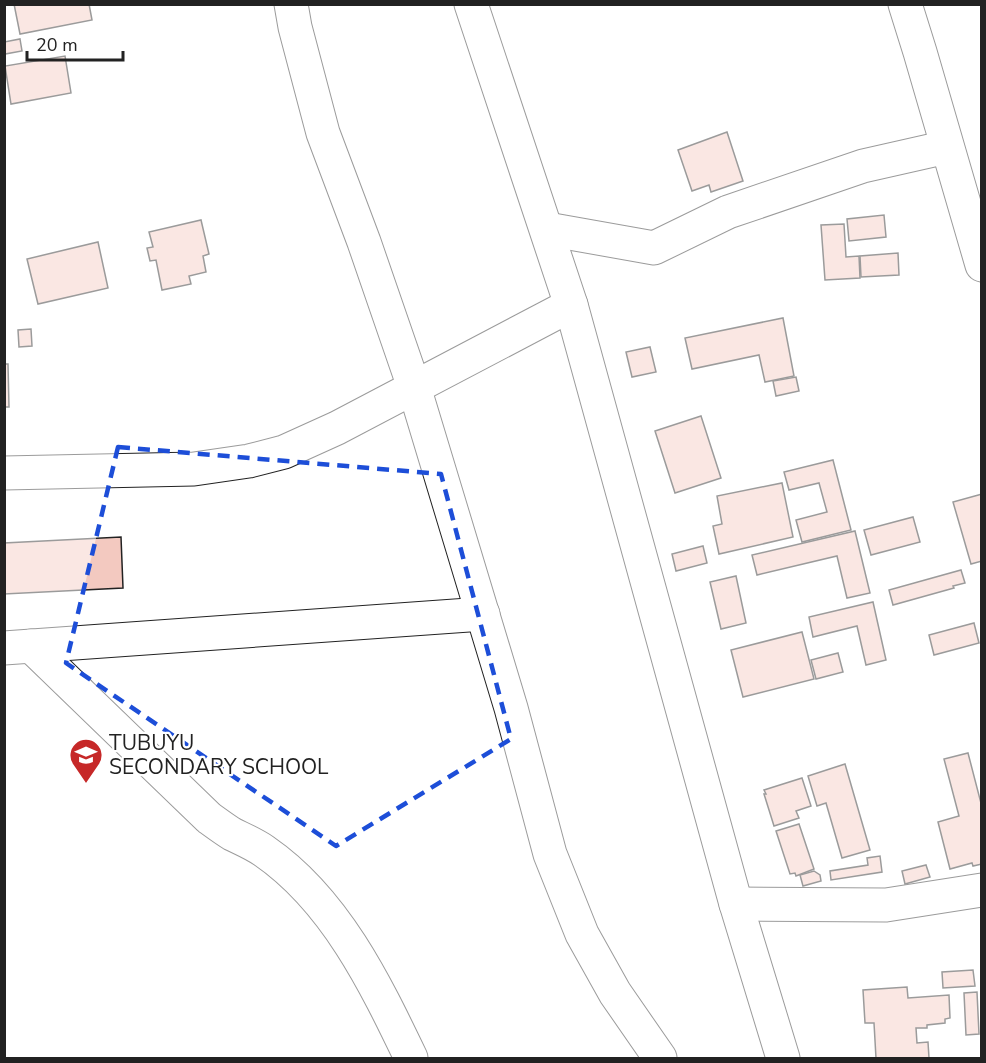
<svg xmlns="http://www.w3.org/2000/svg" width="986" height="1063" font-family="'Nunito Sans',sans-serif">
	<rect width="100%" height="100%" fill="#fff"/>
	<g fill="#f3c9c0" stroke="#222" stroke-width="1.5">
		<path d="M14,4H89L92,20L20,34Z"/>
		<path d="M20,39L22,51L5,54L4,42Z"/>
		<path d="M65,56L71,93L11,104L5,66Z"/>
		<path d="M727,132L743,181L711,192L709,185L692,191L678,150Z"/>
		<path d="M884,215L886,237L849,241L847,219Z"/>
		<path d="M201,220L209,254L203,256L206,272L189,276L191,284L162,290L156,260L150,261L147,248L153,247L149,232Z"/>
		<path d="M844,224L846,257L859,256L860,278L825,280L821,225Z"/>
		<path d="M98,242L108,288L38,304L27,259Z"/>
		<path d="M898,253L899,275L861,277L860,256Z"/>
		<path d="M783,318L794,376L765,382L759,355L692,369L685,338Z"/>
		<path d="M31,329L32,346L19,347L18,330Z"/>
		<path d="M650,347L656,372L632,377L626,352Z"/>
		<path d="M4,364H8L9,407H4Z"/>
		<path d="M796,377L799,391L776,396L773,381Z"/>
		<path d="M701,416L721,478L675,493L655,431Z"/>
		<path d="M833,460L851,530L802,542L796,520L827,512L819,483L789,490L784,472Z"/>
		<path d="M782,483L793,537L719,554L713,526L722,524L717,496Z"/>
		<path d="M982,494V561L971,564L953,502Z"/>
		<path d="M913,517L920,542L871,555L864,530Z"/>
		<path d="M855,531L870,593L847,598L837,556L757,575L752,555Z"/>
		<path d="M121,537L123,588L4,594V543Z"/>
		<path d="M703,546L707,563L676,571L672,554Z"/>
		<path d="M961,570L965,583L953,586L954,588L893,605L889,590Z"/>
		<path d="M736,576L746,623L721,629L710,582Z"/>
		<path d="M873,602L886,660L866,665L857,626L813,637L809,617Z"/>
		<path d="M974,623L979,643L934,655L929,635Z"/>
		<path d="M802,632L814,679L743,697L731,650Z"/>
		<path d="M838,653L843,672L816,679L811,660Z"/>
		<path d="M968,753L982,807V864L973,866L972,863L950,869L938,822L959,816L944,759Z"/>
		<path d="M845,764L870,850L842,858L826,803L817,806L808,776Z"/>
		<path d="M802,778L811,806L796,811L799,818L774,826L764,794H766L764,790Z"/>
		<path d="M799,824L814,869L796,876L795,873L790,874L776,831Z"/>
		<path d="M880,856L882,872L831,880L830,871L868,865L867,858Z"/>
		<path d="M926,865L930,877L905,884L902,871Z"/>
		<path d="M814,871L820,875L821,881L803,886L800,875Z"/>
		<path d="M973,970L975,986L943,988L942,972Z"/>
		<path d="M907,987L908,998L949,995L950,1018L945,1019V1023L927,1025V1028H916L917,1043L928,1042L929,1058H876L874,1023H865L863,990Z"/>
		<path d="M977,992L979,1034L966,1035L964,993Z"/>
	</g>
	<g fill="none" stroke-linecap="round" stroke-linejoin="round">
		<defs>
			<g id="minor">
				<path d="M291,4L295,27L323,133L364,242L414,387L511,708L550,854L582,934L615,993L660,1058"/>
				<path d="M471,4L571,305L736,904L783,1058"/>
				<path d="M905,4L920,52L982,265"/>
				<path d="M547,229L654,248L728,212L863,166L947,147"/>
				<path d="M4,473L194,469L249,461L284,452L337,428L571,305"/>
				<path d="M31,646L209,818C216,823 224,829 232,834C242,839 254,844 264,851C335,900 375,983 411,1058"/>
				<path d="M4,648L483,614"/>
				<path d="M736,904L886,905L982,890"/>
			</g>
		</defs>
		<use href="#minor" stroke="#222" stroke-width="35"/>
		<use href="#minor" stroke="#fff" stroke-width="33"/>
	</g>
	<path d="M0 0H986V1063H0ZM118,447L441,474L511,739L336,846L66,663Z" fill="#fff" fill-opacity=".55" fill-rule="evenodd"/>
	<path fill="none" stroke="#1d4ed8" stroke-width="4.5" stroke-dasharray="12 8" stroke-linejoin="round" d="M118,447L441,474L511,739L336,846L66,663Z"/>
	<defs>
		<symbol id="school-pin" viewBox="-11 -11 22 30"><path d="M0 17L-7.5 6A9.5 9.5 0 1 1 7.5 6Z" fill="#c62828" stroke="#fff"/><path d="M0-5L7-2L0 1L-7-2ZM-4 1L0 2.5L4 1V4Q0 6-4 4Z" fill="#fff"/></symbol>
	</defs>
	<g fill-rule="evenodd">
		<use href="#school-pin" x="67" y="736" width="38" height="52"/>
	</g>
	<g text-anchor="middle" stroke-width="4.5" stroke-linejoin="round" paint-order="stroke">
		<g font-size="21" fill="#222" stroke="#fff" text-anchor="start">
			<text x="109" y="750">TUBUYU<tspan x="109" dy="24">SECONDARY SCHOOL</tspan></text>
		</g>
	</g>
	<rect width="986" height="1063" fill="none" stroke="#222222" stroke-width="12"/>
	<path d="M27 51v9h96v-9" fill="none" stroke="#222222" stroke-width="3"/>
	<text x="36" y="51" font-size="18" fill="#222222" stroke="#ffffff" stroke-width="4.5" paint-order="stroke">20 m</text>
</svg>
